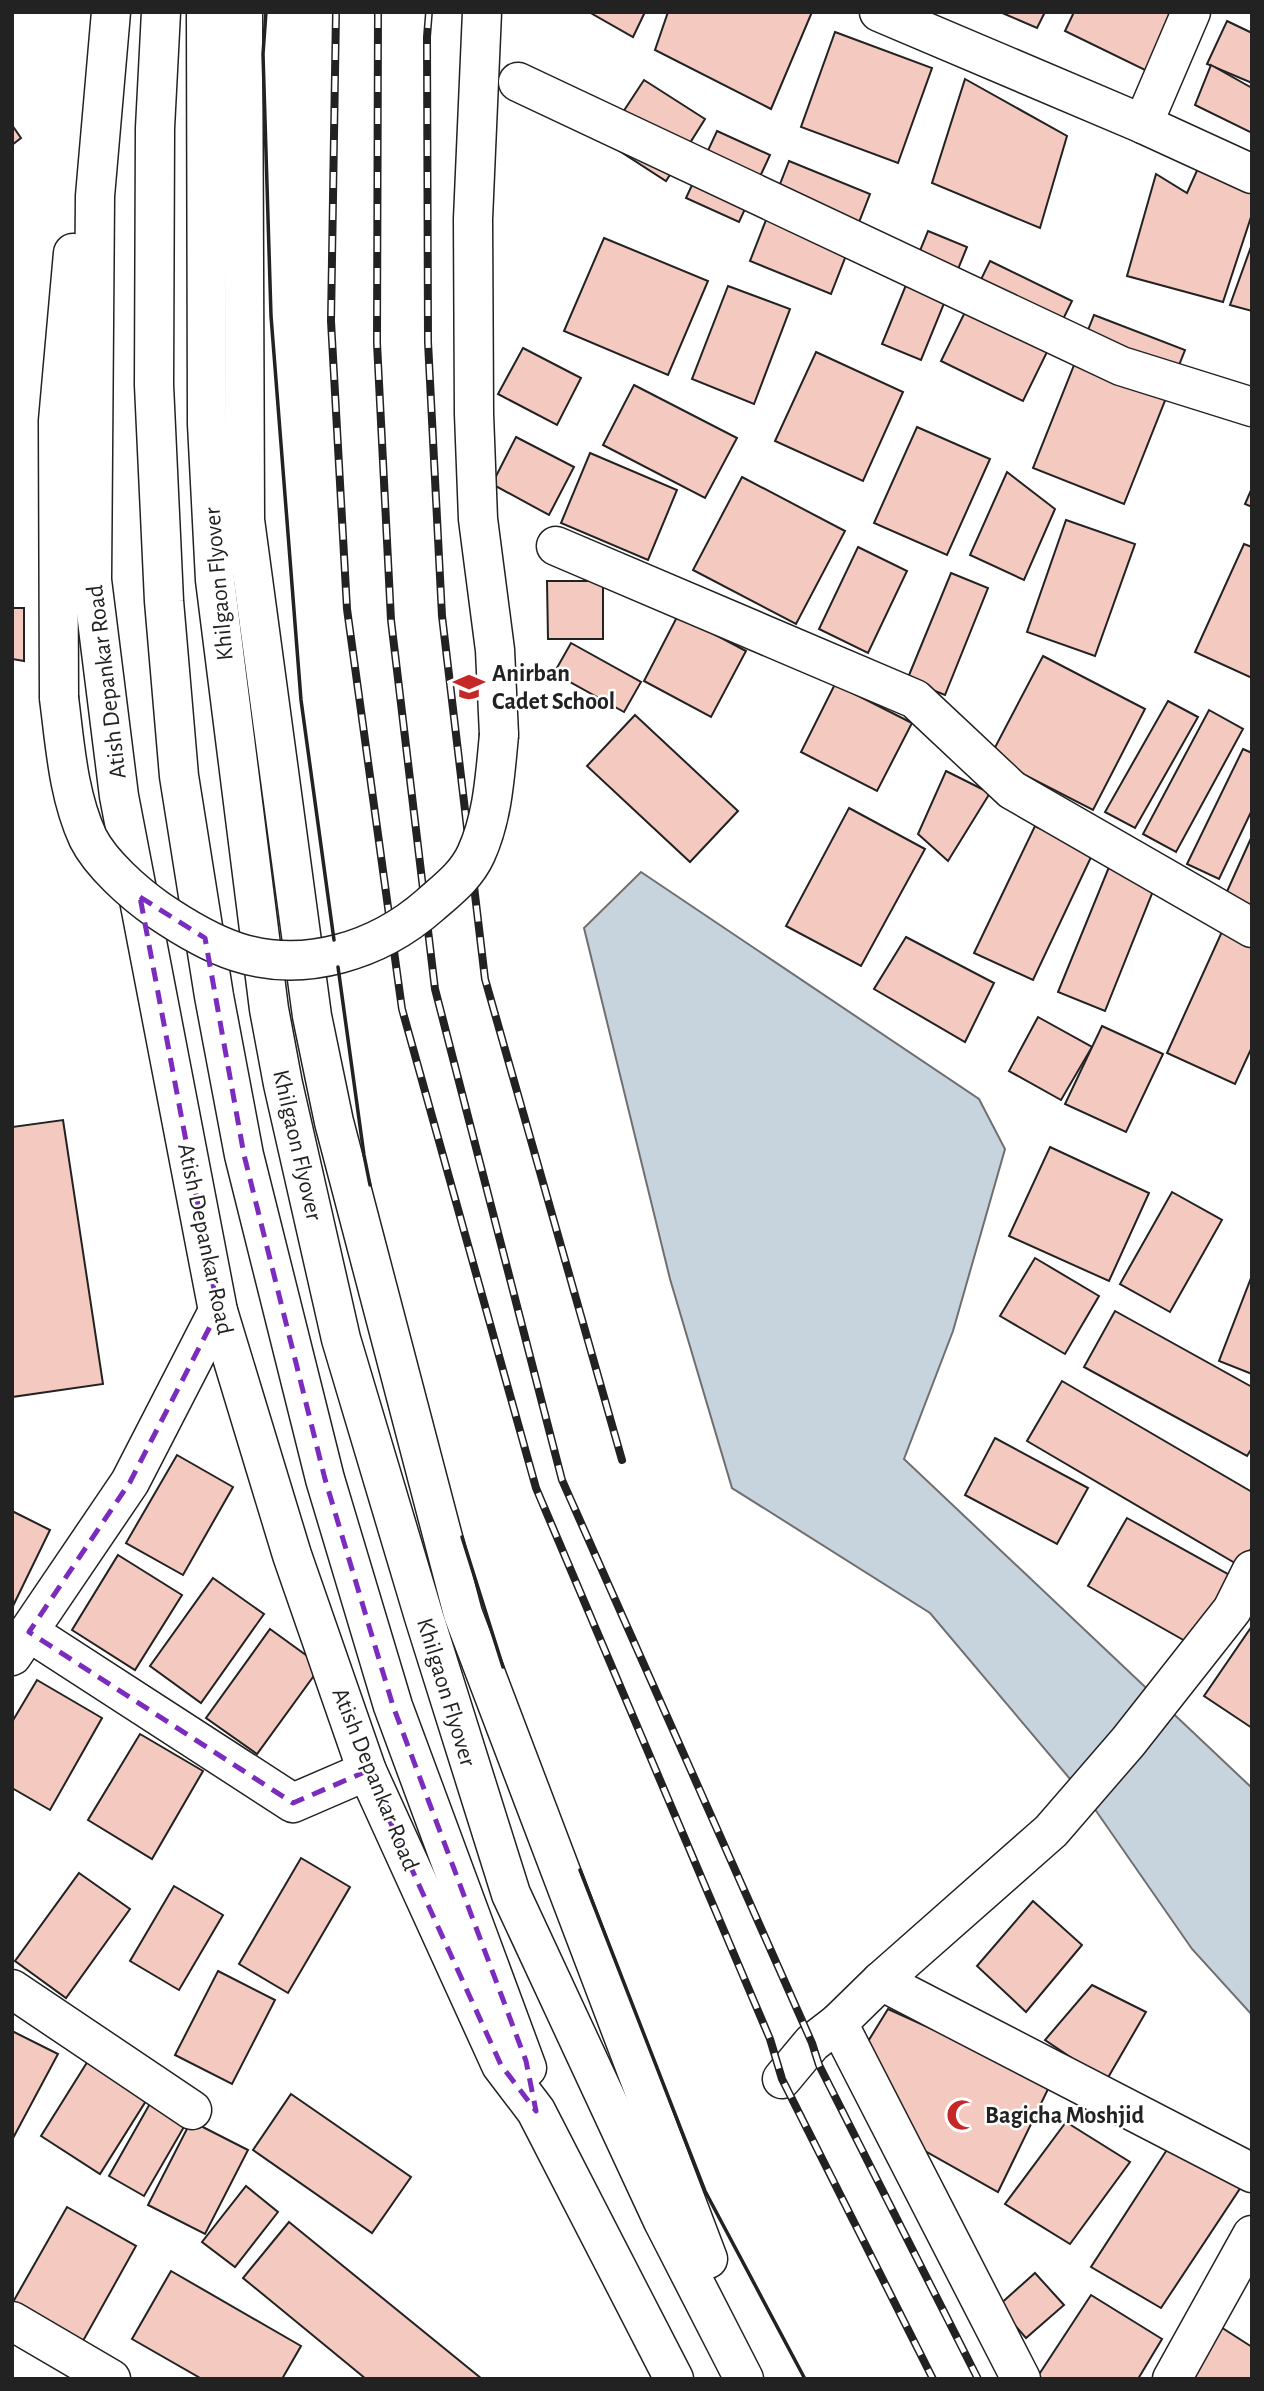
<svg xmlns="http://www.w3.org/2000/svg" width="1264" height="2391" font-family="'Alegreya Sans',sans-serif">
	<rect width="100%" height="100%" fill="#fff"/>
	<path fill="#c7d3dd" stroke="#6f6f6f" stroke-width="2" d="M641,872L979,1099L1005,1149L953,1331L904,1459L1252,1788V2015L1192,1949L1092,1805L930,1613L732,1488L670,1279L584,928Z"/>
	<g fill="#f3c9c0" stroke="#222" stroke-width="2">
		<path d="M589,12H645L633,37Z"/>
		<path d="M668,12H812L771,109L655,50Z"/>
		<path d="M1000,12H1045L1037,28Z"/>
		<path d="M1074,12H1175L1147,71L1065,31Z"/>
		<path d="M1227,21L1252,33V83L1207,64Z"/>
		<path d="M835,32L932,68L898,163L801,127Z"/>
		<path d="M1211,65L1252,88V133L1195,105Z"/>
		<path d="M965,79L1067,136L1040,228L932,183Z"/>
		<path d="M644,80L705,119L666,181L604,141Z"/>
		<path d="M12,125L21,138L12,145Z"/>
		<path d="M717,131L770,155L739,222L686,198Z"/>
		<path d="M789,161L870,194L831,294L750,261Z"/>
		<path d="M1199,166L1252,188V214L1223,302L1127,276L1156,174L1187,193Z"/>
		<path d="M928,231L967,247L921,360L882,344Z"/>
		<path d="M604,238L708,281L668,375L564,331Z"/>
		<path d="M1252,244V311L1230,305Z"/>
		<path d="M990,261L1072,301L1023,401L941,361Z"/>
		<path d="M728,286L790,309L754,404L692,379Z"/>
		<path d="M1094,315L1185,350L1124,504L1033,468Z"/>
		<path d="M523,348L581,378L557,425L498,394Z"/>
		<path d="M816,352L903,392L863,481L775,441Z"/>
		<path d="M634,385L737,438L705,498L603,445Z"/>
		<path d="M917,427L990,459L947,555L874,523Z"/>
		<path d="M516,437L574,467L549,515L492,484Z"/>
		<path d="M590,453L677,490L648,560L561,523Z"/>
		<path d="M1007,472L1055,509L1024,580L970,555Z"/>
		<path d="M742,477L845,531L796,624L693,570Z"/>
		<path d="M1252,488V507L1245,504Z"/>
		<path d="M1066,520L1135,544L1095,656L1027,632Z"/>
		<path d="M1244,544L1252,547V678L1195,652Z"/>
		<path d="M858,547L907,571L868,653L819,629Z"/>
		<path d="M951,573L988,588L945,695L907,680Z"/>
		<path d="M547,581H603V639H548Z"/>
		<path d="M12,608H24V661L12,659Z"/>
		<path d="M678,615L746,651L711,717L644,681Z"/>
		<path d="M571,643L641,682L624,712L554,673Z"/>
		<path d="M1043,656L1145,709L1093,810L990,757Z"/>
		<path d="M835,684L912,723L877,791L801,752Z"/>
		<path d="M1168,701L1198,717L1135,828L1105,812Z"/>
		<path d="M1209,710L1243,729L1176,852L1143,834Z"/>
		<path d="M635,715L738,811L690,862L587,766Z"/>
		<path d="M1243,749L1252,753V810L1219,879L1187,864Z"/>
		<path d="M946,771L990,793L948,861L918,834Z"/>
		<path d="M849,808L925,849L861,966L786,926Z"/>
		<path d="M1035,826L1093,853L1033,980L974,953Z"/>
		<path d="M1252,836V921L1220,907Z"/>
		<path d="M1109,867L1155,886L1105,1011L1058,992Z"/>
		<path d="M1225,925L1252,937V1047L1235,1084L1167,1053Z"/>
		<path d="M906,937L994,983L965,1042L874,989Z"/>
		<path d="M1038,1017L1092,1047L1061,1100L1009,1071Z"/>
		<path d="M1102,1026L1163,1054L1126,1132L1065,1104Z"/>
		<path d="M63,1120L103,1384L12,1397V1127Z"/>
		<path d="M1050,1147L1149,1193L1109,1281L1009,1236Z"/>
		<path d="M1172,1192L1222,1220L1170,1312L1120,1284Z"/>
		<path d="M1035,1258L1099,1296L1065,1354L1000,1316Z"/>
		<path d="M1251,1278H1252V1374L1219,1361Z"/>
		<path d="M1115,1311L1252,1387V1448L1247,1456L1084,1367Z"/>
		<path d="M1062,1381L1252,1492V1547L1240,1566L1027,1441Z"/>
		<path d="M995,1438L1088,1488L1057,1544L965,1495Z"/>
		<path d="M177,1455L233,1487L183,1575L126,1543Z"/>
		<path d="M12,1511L50,1530L12,1608Z"/>
		<path d="M1127,1518L1233,1577L1194,1646L1088,1586Z"/>
		<path d="M118,1555L182,1595L135,1670L72,1630Z"/>
		<path d="M213,1578L264,1614L201,1703L150,1666Z"/>
		<path d="M1252,1626V1728L1204,1696Z"/>
		<path d="M270,1629L321,1666L257,1754L206,1718Z"/>
		<path d="M37,1680L102,1718L50,1810L12,1788V1722Z"/>
		<path d="M140,1734L203,1771L152,1859L88,1820Z"/>
		<path d="M301,1858L350,1887L288,1993L239,1964Z"/>
		<path d="M79,1873L130,1909L66,1998L15,1961Z"/>
		<path d="M174,1886L223,1915L179,1990L130,1961Z"/>
		<path d="M1033,1901L1082,1945L1026,2012L977,1966Z"/>
		<path d="M218,1971L275,2000L232,2084L175,2055Z"/>
		<path d="M1092,1985L1146,2012L1106,2081L1045,2040Z"/>
		<path d="M888,2009L1051,2083L998,2192L902,2138L859,2056Z"/>
		<path d="M12,2031L58,2054L12,2140Z"/>
		<path d="M96,2048L156,2085L100,2174L41,2136Z"/>
		<path d="M291,2094L411,2177L372,2233L253,2150Z"/>
		<path d="M152,2100L188,2120L144,2196L109,2176Z"/>
		<path d="M191,2121L248,2150L205,2234L148,2205Z"/>
		<path d="M1066,2122L1130,2162L1070,2244L1005,2204Z"/>
		<path d="M1170,2145L1241,2187L1161,2308L1091,2267Z"/>
		<path d="M246,2186L278,2212L235,2267L202,2242Z"/>
		<path d="M67,2207L136,2246L83,2341L13,2302Z"/>
		<path d="M289,2222L482,2379H366L243,2278Z"/>
		<path d="M171,2271L301,2346L282,2379H202L132,2339Z"/>
		<path d="M1035,2273L1064,2305L1026,2338L998,2306Z"/>
		<path d="M1091,2295L1162,2339L1138,2379H1036Z"/>
		<path d="M1213,2322L1252,2347V2379H1182Z"/>
	</g>
	<g fill="none" stroke-linecap="round" stroke-linejoin="round">
		<defs>
			<g id="minor">
				<path d="M879,12L1143,124L1252,174"/>
				<path d="M518,82L1121,366L1252,407"/>
				<path d="M1143,124L1191,12"/>
				<path d="M556,546L915,699L1012,790L1252,928"/>
				<path d="M29,1632L293,1803L367,1771"/>
				<path d="M12,1656L130,1482L218,1311"/>
				<path d="M881,1981L1252,2173"/>
				<path d="M12,1989L192,2110"/>
				<path d="M838,2023L1021,2379"/>
				<path d="M782,2079L812,2043L838,2023L881,1981L1051,1831L1128,1742L1232,1610L1252,1570"/>
				<path d="M12,2321L111,2379"/>
				<path d="M1172,2379L1252,2235"/>
			</g>
			<g id="primary">
				<path d="M111,12L95,196L92,580L119,796L218,1311L292,1555L367,1771L501,2065L536,2111L674,2379"/>
				<path d="M161,12L155,128L154,385L164,601L179,776L214,996L244,1155L325,1479L393,1706L527,2068"/>
				<path d="M206,12L207,424L215,580L269,1009L283,1084L341,1339L424,1617L511,1894L663,2221L744,2379"/>
				<path d="M243,12L245,520L312,1016L334,1122L463,1614L708,2259"/>
				<path d="M482,12L473,219L474,414L478,519L495,650L499,735"/>
				<path d="M59,698L58,421L73,253"/>
			</g>
		</defs>
		<use href="#minor" stroke="#222" stroke-width="41"/>
		<use href="#primary" stroke="#222" stroke-width="41"/>
		<use href="#minor" stroke="#fff" stroke-width="38"/>
		<use href="#primary" stroke="#fff" stroke-width="38"/>
		<defs>
			<g id="rail">
				<path d="M336,12L331,321L347,609L402,1009L536,1488L770,2039L782,2079L933,2379"/>
				<path d="M378,12L377,343L391,620L435,989L562,1480L812,2043L819,2065L978,2379"/>
				<path d="M429,12L427,37L428,342L442,616L485,979L622,1460"/>
			</g>
		</defs>
		<use href="#rail" stroke="#222" stroke-width="8"/>
		<use href="#rail" stroke="#fff" stroke-width="5" stroke-dasharray="16" stroke-linecap="butt"/>
		<defs>
			<path id="primary-bridge" d="M59,698C65,744 68,795 88,838C101,864 134,893 158,910C183,927 209,943 237,952C305,974 379,950 430,905C447,890 466,876 476,854C493,817 495,775 499,735"/>
		</defs>
		<use href="#primary-bridge" stroke="#222" stroke-width="41" stroke-linecap="butt"/>
		<use href="#primary-bridge" stroke="#fff" stroke-width="38"/>
		<g stroke="#222" stroke-width="3.5">
			<path d="M266,12L263,54L271,316L301,700L334,940"/>
			<path d="M338,967L364,1155L370,1185"/>
			<path d="M462,1537L503,1667"/>
			<path d="M580,1870L705,2191L805,2379"/>
		</g>
	</g>
	<path fill="none" stroke="#7b2cbf" stroke-width="5" stroke-dasharray="14 9" stroke-linejoin="round" d="M140,897L205,938L244,1155L325,1479L393,1706L526,2061L536,2111L501,2065L367,1771L293,1803L29,1632L130,1482L218,1311Z"/>
	<defs>
		<symbol id="school-bare" viewBox="-9 -9 18 18"><path d="M0-5L7-2L0 1L-7-2ZM-4 1L0 2.5L4 1V4Q0 6-4 4Z" fill="#c62828" stroke="#fff" stroke-width="2.5" paint-order="stroke"/></symbol>
		<symbol id="mosque-bare" viewBox="-9 -9 18 18"><path d="M3.5-4.9A6 6 0 1 0 3.5 4.9A5 5 0 1 1 3.5-4.9Z" fill="#c62828" stroke="#fff" stroke-width="2.5" paint-order="stroke"/></symbol>
	</defs>
	<g fill-rule="evenodd">
		<use href="#school-bare" x="447" y="665" width="44" height="44"/>
		<use href="#mosque-bare" x="940" y="2093" width="44" height="44"/>
	</g>
	<g text-anchor="middle" stroke-width="5" stroke-linejoin="round" paint-order="stroke">
		<g font-size="24" fill="#222" stroke="#fff">
			<text transform="translate(218 584) rotate(-95)" y="8">Khilgaon Flyover</text>
			<text transform="translate(106 682) rotate(-97)" y="8">Atish Depankar Road</text>
			<text transform="translate(298 1145) rotate(77)" y="8">Khilgaon Flyover</text>
			<text transform="translate(206 1239) rotate(78)" y="8">Atish Depankar Road</text>
			<text transform="translate(447 1692) rotate(73)" y="8">Khilgaon Flyover</text>
			<text transform="translate(376 1779) rotate(68)" y="8">Atish Depankar Road</text>
		</g>
		<g font-size="24" font-weight="bold" fill="#222" stroke="#fff" text-anchor="start">
			<text x="492" y="681">Anirban<tspan x="492" dy="28">Cadet School</tspan></text>
			<text x="985" y="2123">Bagicha Moshjid</text>
		</g>
	</g>
	<rect width="1264" height="2391" fill="none" stroke="#222222" stroke-width="28"/>
</svg>
